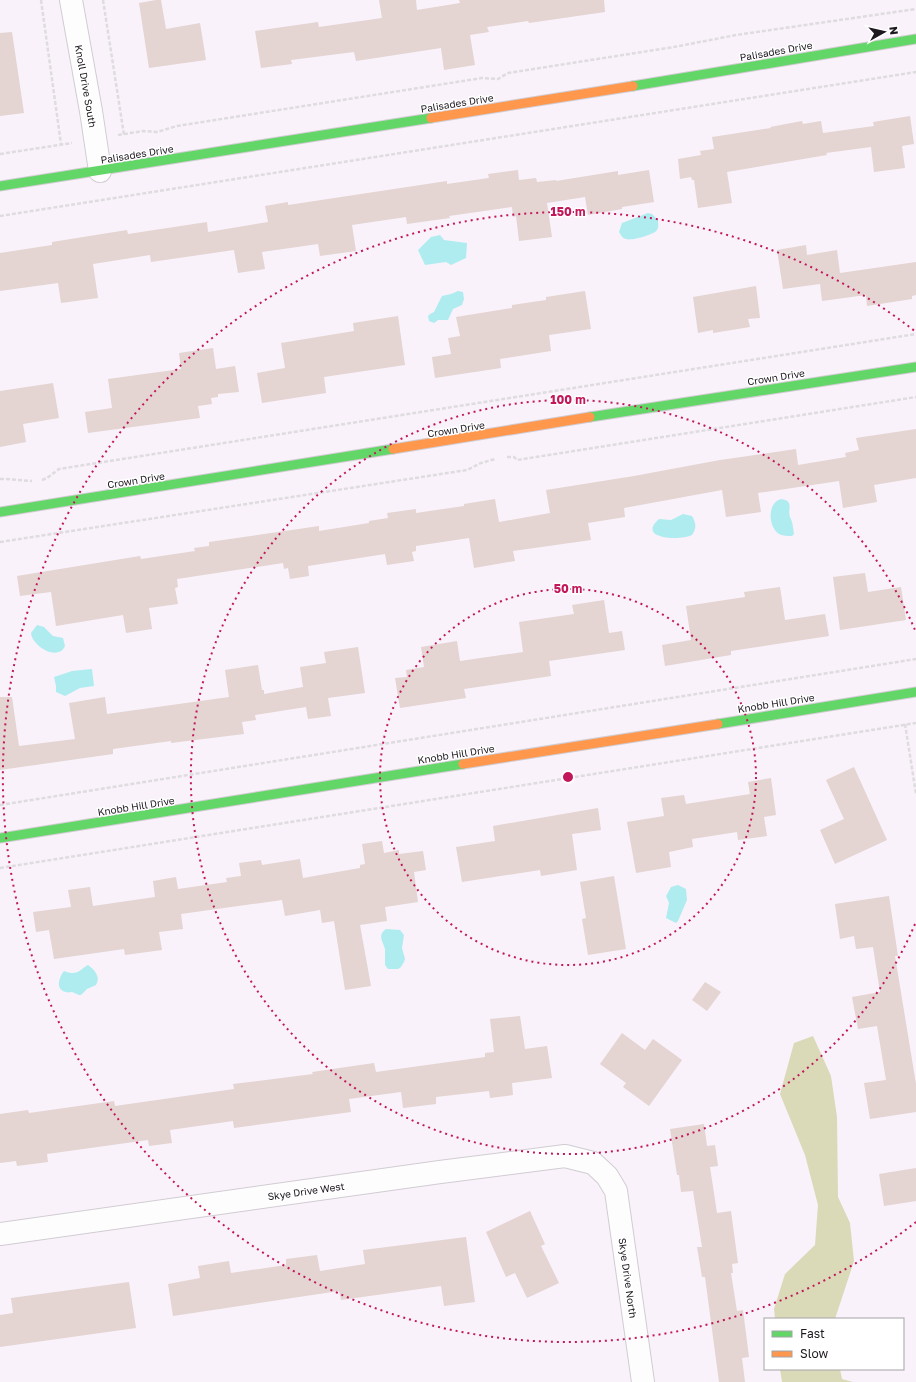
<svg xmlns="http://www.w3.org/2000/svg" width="916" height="1382" font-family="'Golos Text',sans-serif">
	<rect width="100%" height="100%" fill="#f9f2fa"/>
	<g fill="#dad9b8">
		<path d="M813,1036L831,1076L837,1117L838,1197L850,1223L854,1261L835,1319H775L774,1309L785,1274L815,1245L818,1205L805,1155L780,1094L794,1043Z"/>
		<path d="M780,1369H840L842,1379L853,1382H782Z"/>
	</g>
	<g fill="#afecf0">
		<path d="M648,213L652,214L658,220C658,224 659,227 657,230C654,235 631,241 626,239C622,238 621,235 619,232L622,223Z"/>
		<path d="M440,235L444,240L467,243L466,258L451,265L446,262L425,265L418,250L431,237Z"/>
		<path d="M458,291L463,292L464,299L462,305L453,309L448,320H438L434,323L429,321L428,316L430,314L434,312L442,296L451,294Z"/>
		<path d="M781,499C795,501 787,509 790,517C793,523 793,527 794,534L792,536C788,536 783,536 779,534C768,527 767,503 781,499Z"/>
		<path d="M683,514L692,516C696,523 697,528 692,535C680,541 636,539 659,519L671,520Z"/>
		<path d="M37,625L44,627L53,636L63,638L65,646C58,662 32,646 31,633Z"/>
		<path d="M92,669L94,686L80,688L65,696L56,692V686L54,677L72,671Z"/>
		<path d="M678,885L686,889L687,900L678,921L676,923L666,918L669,903L666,896L671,887Z"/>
		<path d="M386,929L400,930L404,935L402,948L405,959L404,962L401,967L398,969H388L385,965C385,960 385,954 385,949C383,941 377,935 386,929Z"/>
		<path d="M88,965C95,970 101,977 96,985L87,989L81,995C77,995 76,993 72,992C70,992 68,993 66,992C55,990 59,977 64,971C77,976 78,971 88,965Z"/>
	</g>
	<g fill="#e4d4d2">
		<path d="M156,0H161L166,29L200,23L206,60L149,68L139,3Z"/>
		<path d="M379,0H416L417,10L460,3L459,0H604L605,12L529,23L528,21L487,27L489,32L470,35L475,65L444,70L441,48L356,61L354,52L291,60L292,64L261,68L255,31L318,22L319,27L382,18Z"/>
		<path d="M12,32L24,113L0,116V33Z"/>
		<path d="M910,116L914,144L902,146L905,168L874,172L871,147L826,153L827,155L727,172L732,203L698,208L694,180H692L691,177L680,179L678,159L701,155L700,151L714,149L712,137L771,128L770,127L802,121L803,124L821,121L823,133L874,126L873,122Z"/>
		<path d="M518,170L519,180L536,178L537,182L556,180V181L618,171V175L649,170L654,202L622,207V209L588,215L585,197L547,203L552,237L519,241L516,216L513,217L512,207L449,216L450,218L407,224L406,217L352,225L356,251L320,256L318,244L262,252L265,269L238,273L234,250L151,262L150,255L93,264L98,298L61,303L58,283L0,291V253L52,245V242L127,230L128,234L207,222L208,232L268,222L265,206L288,202V205L447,181V184L489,178L488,174Z"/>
		<path d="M806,245L807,255L837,250L840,273L916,262V295L912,296V299L867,306L866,295L822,301L820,284L783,289L777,250Z"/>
		<path d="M756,286L760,318L748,319L750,327L713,333V330L698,333L693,297Z"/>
		<path d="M585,291L591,329L549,335L551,351L500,359L501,368L435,378L432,357L451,354L448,338L460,336L456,317L512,308V305L546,300V297Z"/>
		<path d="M398,316L405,365L324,377L326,393L262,403L257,373L285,368L281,343L354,331L353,323Z"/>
		<path d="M213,348L216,369L235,366L239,392L218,394V397L211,398L212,404L198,406L200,418L88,433L85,412L112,408L108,379L181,369L179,353Z"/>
		<path d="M53,383L59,418L23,424L26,442L0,447V391Z"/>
		<path d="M916,429V478L874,485L877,502L843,508L839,481L758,493L761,512L726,517L722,490L624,508L625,517L588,523L591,540L513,551L515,561L474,568L469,538L416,546V551L412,552L414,561L387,565L385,554L308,566L309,576L290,579L288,568L284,569L283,563L177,579L178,587L175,588L178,604L149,608L152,629L126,633L123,615L56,626L51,592L20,596L17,576L140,556L141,559L195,551L194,548L209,546V542L319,526V531L369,523V521L388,518L387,513L416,509V513L464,506V504L495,499L499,522L550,513L546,490L634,476L720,460L796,449L798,465L846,457L845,453L859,450L856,438Z"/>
		<path d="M865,573L868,592L901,587L906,620L840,630L833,577Z"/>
		<path d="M780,587L785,620L825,614L829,636L731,651V655L665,666L662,645L691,640L686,606L745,597L744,592Z"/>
		<path d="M604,600L609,633L622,631L625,650L549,661L551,676L464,689L466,698L400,708L395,678L407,677L406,670L424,667L421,647L457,641L460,661L523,652L519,622L574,614L572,605Z"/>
		<path d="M358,647L365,693L328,698L331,716L308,719L306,707L255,715L256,720L242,722L244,734L171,743V741L113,749V754L0,770V697H12L19,746L75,739L69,703L105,697L107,714L229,697L225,670L258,665L262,690H264V694L303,687L300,667L326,663L324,652Z"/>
		<path d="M854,767L887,840L835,864L820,830L844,819L826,780Z"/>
		<path d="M771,778L776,815L764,817L767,836L738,840L737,832L692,839L693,847L669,852L671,867L636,873L627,822L664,816L661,798L684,795L686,804L750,794L748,782Z"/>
		<path d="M598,808L601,830L572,834L577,870L541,876L540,870L462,882L456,847L495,841L493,826Z"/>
		<path d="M382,841L384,853L399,850V854L423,851L426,870L414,872L418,902L385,907L387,921L360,925L371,986L345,990L334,921L322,923L320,910L285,916L282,900L181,914L183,929L159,932L162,950L125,955L124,949L54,959L49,930L36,932L33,912L71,907L68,890L90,887L93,906L155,897L153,881L176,877L178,889L227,882L226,878L241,876L239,863L261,860L262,865L300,859L303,878L360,868V865L365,864L362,844Z"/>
		<path d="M614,876L626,949L588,955L582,919L586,918L580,882Z"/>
		<path d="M889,896L898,956H895L916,1084V1112L870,1119L864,1083L886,1080L877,1026L858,1029L852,997L880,992L873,947L856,949L854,936L840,939L835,904Z"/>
		<path d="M705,982L721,992L707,1011L692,1000Z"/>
		<path d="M520,1016L525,1049L547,1046L552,1078L512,1083L513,1095L490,1098L489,1091L436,1097V1104L403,1108L401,1092L349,1099L351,1112L234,1128L233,1121L170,1130L172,1143L149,1146L148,1140L47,1154L48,1162L17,1166L16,1161L0,1163V1114L28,1110L29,1113L114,1101L115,1106L234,1089L233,1084L313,1074L312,1072L374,1063L376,1072L485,1057V1053L494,1052L490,1019Z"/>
		<path d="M622,1033L645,1050L653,1039L682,1060L649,1106L623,1087L626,1083L600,1064Z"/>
		<path d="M704,1124L707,1146L715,1145L718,1166L710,1167L717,1213L731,1211L738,1263L732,1264L733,1273H731L737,1311L743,1310L749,1357L742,1358L745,1382H719L705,1277H702L697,1247H702L693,1191L681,1192L679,1175H677L670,1129Z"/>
		<path d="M916,1168V1201L884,1206L879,1174Z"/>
		<path d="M530,1211L545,1244L541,1246L559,1283L527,1298L515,1273L506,1277L486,1232Z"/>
		<path d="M466,1237L475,1302L444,1306L441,1286L341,1300L339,1291L173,1316L168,1284L200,1278L198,1266L229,1261L231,1273L286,1265V1259L317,1255L320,1271L365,1264L363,1250Z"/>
		<path d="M129,1282L136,1328L0,1347V1315L13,1313L11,1298Z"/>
	</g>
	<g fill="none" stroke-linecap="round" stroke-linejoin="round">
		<defs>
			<g id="street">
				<path d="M71,0L91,111L100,171"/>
				<path d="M0,1234L440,1172L565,1156L593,1163L607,1176L616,1191L643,1382"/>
			</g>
			<g id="fast">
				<path d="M633,86L916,39"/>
				<path d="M0,186L431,118"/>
				<path d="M590,417L916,367"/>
				<path d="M0,512L393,449"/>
				<path d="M718,724L916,692"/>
				<path d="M0,838L463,764"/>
			</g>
			<g id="slow">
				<path d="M431,118L633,86"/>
				<path d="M393,449L590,417"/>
				<path d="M463,764L718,724"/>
			</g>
		</defs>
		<use href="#street" stroke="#d1ccd2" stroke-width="24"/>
		<use href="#fast" stroke="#d1ccd2" stroke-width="11"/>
		<use href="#slow" stroke="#d1ccd2" stroke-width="11"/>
		<g stroke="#dedcdf" stroke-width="2.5" stroke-dasharray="4 2" stroke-linecap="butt">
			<path d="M41,0L61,144"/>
			<path d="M103,0L124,135"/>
			<path d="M118,135L143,131L157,132L177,126L482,78L498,79L508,73L674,47L736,35L916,9"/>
			<path d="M0,154L72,143"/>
			<path d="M0,216L916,72"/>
			<path d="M507,457H514L517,460L916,397"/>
			<path d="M0,479H5L32,481"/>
			<path d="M42,480L47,478L59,469L916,334"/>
			<path d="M0,542L467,470L481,463L495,459"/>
			<path d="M905,724L916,794"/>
			<path d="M0,805L916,659"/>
			<path d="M0,868L916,723"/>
		</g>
		<use href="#street" stroke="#fefdfe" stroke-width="22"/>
		<use href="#fast" stroke="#63d668" stroke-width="9"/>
		<use href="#slow" stroke="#ff974d" stroke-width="9"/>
	</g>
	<g fill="none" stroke="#c2185b" stroke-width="2" stroke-dasharray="2 4">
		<circle cx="568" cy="777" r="188"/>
		<path d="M915 924A377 377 0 1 1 915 630"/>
		<path d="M916 1222A565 565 0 1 1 916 332"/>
	</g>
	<g text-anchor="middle" stroke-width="3" stroke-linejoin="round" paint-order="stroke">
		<g font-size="10" fill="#1d181f" stroke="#fff">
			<text transform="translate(776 51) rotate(-10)" y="4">Palisades Drive</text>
			<text transform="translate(86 86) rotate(80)" y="4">Knoll Drive South</text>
			<text transform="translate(457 103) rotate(-9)" y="4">Palisades Drive</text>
			<text transform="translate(137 154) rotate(-9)" y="4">Palisades Drive</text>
			<text transform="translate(776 377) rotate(-9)" y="4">Crown Drive</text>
			<text transform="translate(456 429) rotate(-9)" y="4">Crown Drive</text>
			<text transform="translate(136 480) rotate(-9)" y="4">Crown Drive</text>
			<text transform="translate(776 703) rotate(-9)" y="4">Knobb Hill Drive</text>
			<text transform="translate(456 754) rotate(-9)" y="4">Knobb Hill Drive</text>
			<text transform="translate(136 806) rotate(-9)" y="4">Knobb Hill Drive</text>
			<text transform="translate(306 1191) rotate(-8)" y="4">Skye Drive West</text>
			<text transform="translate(628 1278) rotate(82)" y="4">Skye Drive North</text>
		</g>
	</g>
	<circle cx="568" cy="777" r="6" fill="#c2185b" stroke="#fff" stroke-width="2"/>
	<g font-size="12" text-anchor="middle" font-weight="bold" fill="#c2185b" stroke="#fff" stroke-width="3" stroke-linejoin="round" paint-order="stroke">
		<text x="568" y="216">150 m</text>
		<text x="568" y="404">100 m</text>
		<text x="568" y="593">50 m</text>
	</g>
	<rect x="764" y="1318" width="140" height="52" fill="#ffffff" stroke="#a5a3a5"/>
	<rect x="772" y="1331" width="20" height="6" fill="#63d668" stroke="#a5a3a5"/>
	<text x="800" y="1338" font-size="12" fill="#1d181f">Fast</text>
	<rect x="772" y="1351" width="20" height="6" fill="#ff974d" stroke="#a5a3a5"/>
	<text x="800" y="1358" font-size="12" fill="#1d181f">Slow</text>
	<g transform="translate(884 32) rotate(82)" stroke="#ffffff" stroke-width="3" paint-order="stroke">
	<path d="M0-3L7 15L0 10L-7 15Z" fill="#1d181f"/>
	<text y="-6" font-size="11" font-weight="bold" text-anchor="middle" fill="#1d181f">N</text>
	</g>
</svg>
